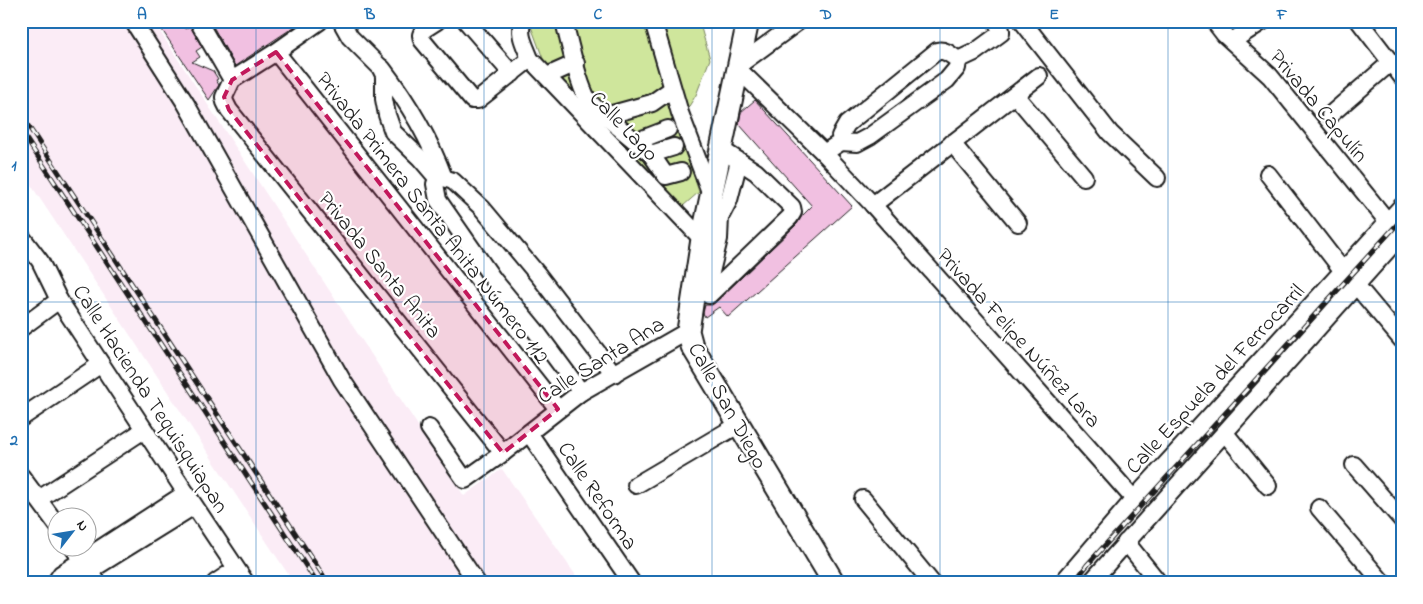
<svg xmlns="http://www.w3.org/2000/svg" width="1423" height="604" font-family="'Indie Flower',sans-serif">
	<rect width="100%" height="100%" fill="#fff"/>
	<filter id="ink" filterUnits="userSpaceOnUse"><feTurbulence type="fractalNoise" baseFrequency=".02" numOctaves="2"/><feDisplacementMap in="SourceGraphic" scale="10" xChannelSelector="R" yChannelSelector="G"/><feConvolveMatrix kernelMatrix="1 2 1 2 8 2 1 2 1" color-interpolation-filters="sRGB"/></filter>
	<g filter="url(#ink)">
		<path fill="#fbecf6" d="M21,21H153L464,496L502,469L581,583H294L21,170Z"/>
		<path fill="#cfe69c" stroke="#76815c" d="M529,21H646L650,35L689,21H699L710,59L696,95L686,111L669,99L699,192L683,206L548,72Z"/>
		<g fill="#f1c0e1" stroke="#1c1c1c">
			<path d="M156,21H179L185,29L190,26L202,47L196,51L200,57L192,62L213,71L218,79L216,80L219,85L209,100Z"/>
			<path d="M210,21H295L297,25L235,66Z"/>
			<path d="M755,100L852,206L728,317L719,307L705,317L703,313L705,305H712L716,302L797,224L802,216L812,206L739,124L741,112Z"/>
		</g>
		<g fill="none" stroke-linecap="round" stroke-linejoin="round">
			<defs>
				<g id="minor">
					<path d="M133,21L186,104L342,380L477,583"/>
					<path d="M198,21L232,80"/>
					<path d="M320,21L276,52L232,80L224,97L225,102L229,110L503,453"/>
					<path d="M341,21L350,37L380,67L384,75V99L387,115L393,132L420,158L438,179L444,178L453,181L482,208L539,276L614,374"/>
					<path d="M437,21L423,30L421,35L422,40L472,100H478L530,59"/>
					<path d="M466,21L512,74"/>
					<path d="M523,21C517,34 526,47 530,59L702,239"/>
					<path d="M564,21C569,41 578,84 588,100C593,107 599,111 605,116L652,103L672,89"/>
					<path d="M653,21L680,113L712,197"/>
					<path d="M1022,21L1110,133L1157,178"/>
					<path d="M1214,21L1224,34L1270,76L1388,222"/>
					<path d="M1359,21L1402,77"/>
					<path d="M1232,41L1263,21"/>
					<path d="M276,52L558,409"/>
					<path d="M958,60L975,52L1001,33V30L996,21"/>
					<path d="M739,65L799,21"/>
					<path d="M382,68C408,102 429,137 444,178"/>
					<path d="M738,69L824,153L873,205L1134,499"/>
					<path d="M547,76L576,63"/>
					<path d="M1015,95L1084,177"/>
					<path d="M1330,115L1390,63"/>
					<path d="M605,116L651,154L666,176L681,172"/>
					<path d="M637,141L668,129"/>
					<path d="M952,143L1018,223"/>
					<path d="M824,153L841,142L857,143L870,136L947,80L957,68L958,60C951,55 945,49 937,51L847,124L840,136L841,142"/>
					<path d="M651,154L674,147"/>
					<path d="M1268,174L1343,271"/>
					<path d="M438,179L435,184L438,200L493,279L535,330L581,392"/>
					<path d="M873,205L1039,76"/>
					<path d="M709,214L720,217L719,239L706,293L709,295L790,217L793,212L792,207L756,172L722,150"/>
					<path d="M720,217L729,200L739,161"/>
					<path d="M21,236L40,261L59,300L186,493L246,583"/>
					<path d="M1356,285L1402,340"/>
					<path d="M21,328L59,300"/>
					<path d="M21,418L101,364"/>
					<path d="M429,428L465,480L503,453L581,392L688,331"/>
					<path d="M529,433L632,583"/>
					<path d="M1225,433L1268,486"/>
					<path d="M1354,465L1402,520"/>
					<path d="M21,476L58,526"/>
					<path d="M636,485L738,425"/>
					<path d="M39,499L144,430"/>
					<path d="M863,499L932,583"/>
					<path d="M1319,508L1383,583"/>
					<path d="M1126,542L1159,583"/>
					<path d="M72,546L98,583"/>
					<path d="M55,583L61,574L186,493"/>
					<path d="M70,583L194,506"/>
					<path d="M215,583L236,569"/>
					<path d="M1062,583L1134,499L1402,206"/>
					<path d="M1090,583L1402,234"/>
				</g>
				<path id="major" d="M748,21L702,239L688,331L692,346L834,583"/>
			</defs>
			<use href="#minor" stroke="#1c1c1c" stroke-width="20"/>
			<use href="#major" stroke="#1c1c1c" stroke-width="25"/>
			<use href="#minor" stroke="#fff" stroke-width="16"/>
			<use href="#major" stroke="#fff" stroke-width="21"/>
			<defs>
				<g id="rail">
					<path d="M21,115L328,583"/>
					<path d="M21,131L317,583"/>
					<path d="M1074,583L1087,565L1402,219"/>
				</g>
			</defs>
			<use href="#rail" stroke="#1c1c1c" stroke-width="5"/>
			<use href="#rail" stroke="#fff" stroke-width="3" stroke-dasharray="9" stroke-linecap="butt"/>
		</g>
	</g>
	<path fill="#c2185b" fill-opacity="0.2" stroke="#c2185b" stroke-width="4" stroke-dasharray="10 6" stroke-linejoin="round" d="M276,52L558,409L503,453L229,110L224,97L232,80Z"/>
	<path fill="none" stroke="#1f6fb2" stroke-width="1" stroke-opacity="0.55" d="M256,21V583M484,21V583M712,21V583M940,21V583M1168,21V583M21,302H1402"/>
	<g text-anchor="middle" stroke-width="4.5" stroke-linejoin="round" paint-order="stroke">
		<g font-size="22" fill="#1c1c1c" stroke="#fff">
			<text transform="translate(1320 105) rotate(50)" y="8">Privada Capulín</text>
			<text transform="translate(625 125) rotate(46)" y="8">Calle Lago</text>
			<text transform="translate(434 217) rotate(52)" y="8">Privada Primera Santa Anita Número 112</text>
			<text transform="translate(381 264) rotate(51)" y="8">Privada Santa Anita</text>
			<text transform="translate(1020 337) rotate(48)" y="8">Privada Felipe Núñez Lara</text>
			<text transform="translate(600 359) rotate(-32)" y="8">Calle Santa Ana</text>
			<text transform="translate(1214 378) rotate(-47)" y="8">Calle Espuela del Ferrocarril</text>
			<text transform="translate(152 398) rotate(57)" y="8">Calle Hacienda Tequisquiapan</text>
			<text transform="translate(729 405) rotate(61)" y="8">Calle San Diego</text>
			<text transform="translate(599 495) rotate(56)" y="8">Calle Reforma</text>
		</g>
	</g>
	<rect width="1423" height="604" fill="none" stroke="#fff" stroke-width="55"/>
	<g transform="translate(72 532) rotate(59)"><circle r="24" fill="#ffffff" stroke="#a4a4a4"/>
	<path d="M0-4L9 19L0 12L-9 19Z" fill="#1f6fb2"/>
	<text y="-8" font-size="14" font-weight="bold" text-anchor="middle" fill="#1c1c1c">N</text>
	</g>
	<rect x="28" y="28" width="1368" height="548" fill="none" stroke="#1f6fb2" stroke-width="2"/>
	<g font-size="16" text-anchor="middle" font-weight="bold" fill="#1f6fb2">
		<text x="142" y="19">A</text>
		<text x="370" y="19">B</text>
		<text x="598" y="19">C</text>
		<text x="826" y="19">D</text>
		<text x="1054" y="19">E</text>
		<text x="1282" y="19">F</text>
		<text x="14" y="170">1</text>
		<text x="14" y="445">2</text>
	</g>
</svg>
